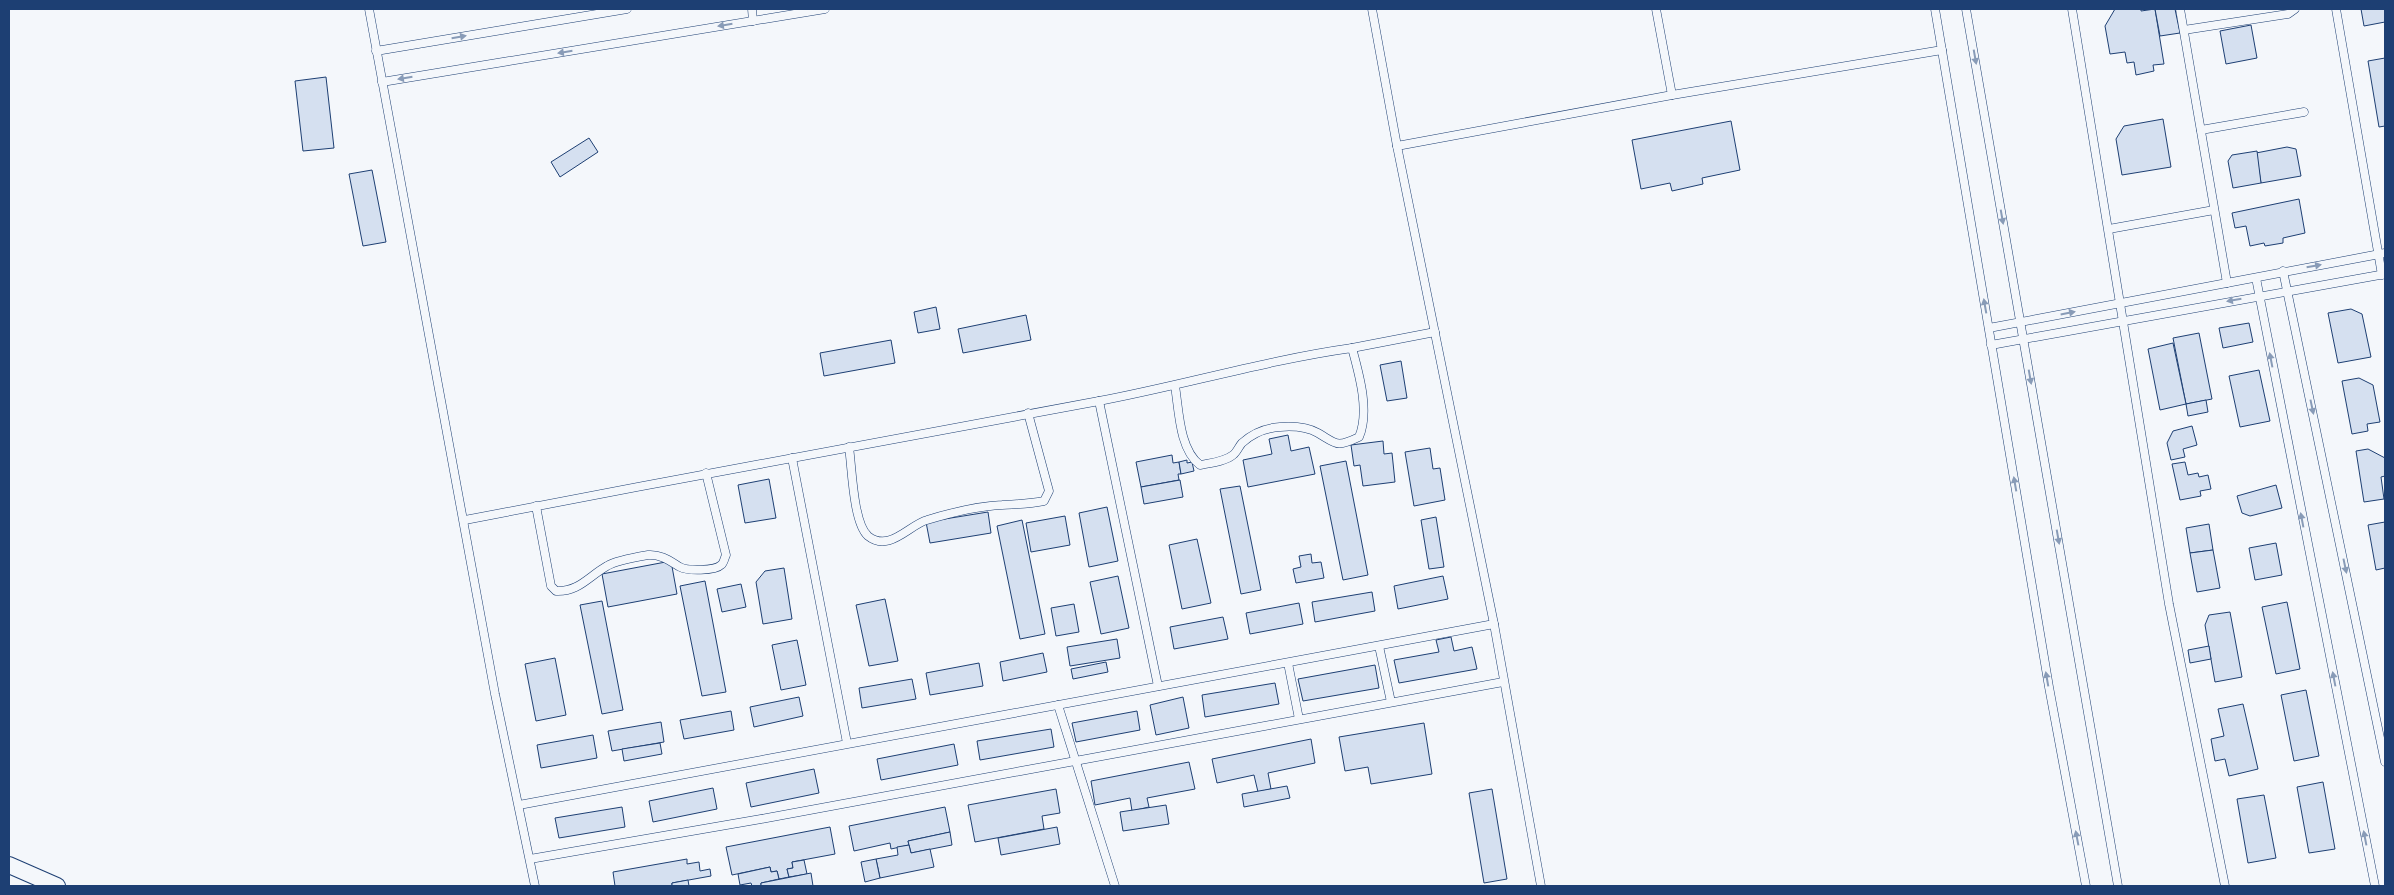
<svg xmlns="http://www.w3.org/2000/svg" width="2394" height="895" font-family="'IBM Plex Serif',serif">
	<rect width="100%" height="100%" fill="#f4f7fb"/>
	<g fill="#d5e0f0" stroke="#1d3f73">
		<path d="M2115,9H2141V11L2155,9L2164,64L2153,65L2154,71L2136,75L2134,62L2127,63L2125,52L2110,54L2105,26Z"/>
		<path d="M2155,9H2175L2180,33L2160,36Z"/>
		<path d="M2361,9H2385V22L2364,26Z"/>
		<path d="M2251,25L2257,58L2226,64L2220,31Z"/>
		<path d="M2385,58V126L2379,127L2368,61Z"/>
		<path d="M326,77L334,148L303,151L295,81Z"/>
		<path d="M2163,119L2171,167L2122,175L2116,139L2124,126Z"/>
		<path d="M1731,121L1740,170L1702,178L1703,184L1672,191L1670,183L1641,189L1632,140Z"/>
		<path d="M589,138L598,152L560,177L551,162Z"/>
		<path d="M2287,147L2296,149L2301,176L2261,183L2256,153Z"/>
		<path d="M2257,151L2261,183L2233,188L2228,161L2232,155Z"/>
		<path d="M372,170L386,242L363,246L349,174Z"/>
		<path d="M2299,199L2305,233L2283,238V243L2265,246L2264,243L2250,246L2246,226L2235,228L2232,213Z"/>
		<path d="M936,307L940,329L918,333L914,312Z"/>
		<path d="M2351,309L2362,314L2371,357L2338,363L2328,313Z"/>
		<path d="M1026,315L1031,340L963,353L958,329Z"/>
		<path d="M2249,323L2253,342L2223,348L2219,328Z"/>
		<path d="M2199,333L2212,399L2186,404L2173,338Z"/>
		<path d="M891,340L895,363L824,376L820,353Z"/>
		<path d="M2173,343L2186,404L2160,410L2148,349Z"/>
		<path d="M1401,361L1407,398L1387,401L1380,365Z"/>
		<path d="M2259,370L2270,421L2240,427L2229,376Z"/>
		<path d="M2359,378L2373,385L2380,422L2367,424L2368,431L2352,434L2342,381Z"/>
		<path d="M2206,400L2208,412L2188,416L2186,404Z"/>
		<path d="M2192,426L2197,445L2183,449L2185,457L2171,460L2167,443L2173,431Z"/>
		<path d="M1288,435L1291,451L1309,447L1315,474L1248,487L1243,460L1272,454L1269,439Z"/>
		<path d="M1383,441L1384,454L1392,453L1395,482L1363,486L1360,465L1354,466L1351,445Z"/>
		<path d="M1430,448L1433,469L1440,468L1445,500L1414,506L1405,452Z"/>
		<path d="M2368,449L2385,458V476L2381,477L2384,499L2364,502L2356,451Z"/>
		<path d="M1172,455L1173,463L1179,462L1181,474H1178L1179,480L1141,487L1136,462Z"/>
		<path d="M1187,460V463L1192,462L1194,471L1181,474L1179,462Z"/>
		<path d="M1346,461L1368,575L1343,580L1320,466Z"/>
		<path d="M2185,462L2188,475L2198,473L2199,477L2208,475L2211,489L2200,491L2201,496L2180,500L2172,464Z"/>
		<path d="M769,479L776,518L745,523L738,485Z"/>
		<path d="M1180,480L1183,497L1144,504L1141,487Z"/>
		<path d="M2276,485L2282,508L2250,516L2242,513L2237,496Z"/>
		<path d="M1240,486L1261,590L1241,594L1220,489Z"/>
		<path d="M1107,507L1118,561L1089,567L1079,513Z"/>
		<path d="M988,512L991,533L930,543L926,522Z"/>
		<path d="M1065,516L1070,545L1031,552L1026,523Z"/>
		<path d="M1436,517L1444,567L1429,569L1421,520Z"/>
		<path d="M1022,520L1045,634L1020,639L997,526Z"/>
		<path d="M2385,522V568L2376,570L2368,525Z"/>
		<path d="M2209,524L2213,550L2190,553L2186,528Z"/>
		<path d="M1197,539L1211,603L1182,609L1169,545Z"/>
		<path d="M2276,543L2282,575L2255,580L2249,548Z"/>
		<path d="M2213,550L2220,588L2197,592L2190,553Z"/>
		<path d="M1311,554L1312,563L1321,562L1324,578L1296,583L1293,569L1301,567L1299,556Z"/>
		<path d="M671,561L677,594L608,607L602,574Z"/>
		<path d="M784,568L792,619L763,624L756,582L765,571Z"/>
		<path d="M1118,576L1129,628L1101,634L1090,582Z"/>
		<path d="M1443,576L1448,599L1398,609L1394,586Z"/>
		<path d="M705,581L726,692L702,696L680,586Z"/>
		<path d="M741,584L746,607L722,612L717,589Z"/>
		<path d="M1372,592L1375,611L1315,622L1312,602Z"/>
		<path d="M885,599L898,661L869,666L856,605Z"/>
		<path d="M602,601L623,710L602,714L580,605Z"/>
		<path d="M2287,602L2300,669L2276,674L2262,607Z"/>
		<path d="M1299,603L1303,624L1250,634L1246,613Z"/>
		<path d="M1074,604L1079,632L1056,636L1051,608Z"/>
		<path d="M2230,612L2242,677L2215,682L2205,625L2209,615Z"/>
		<path d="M1223,617L1228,639L1174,649L1170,627Z"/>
		<path d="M1451,637L1454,651L1472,647L1477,669L1399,683L1394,660L1439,652L1436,640Z"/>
		<path d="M1117,639L1120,658L1070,666L1067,647Z"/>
		<path d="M797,640L806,685L781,690L772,645Z"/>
		<path d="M2209,646L2211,659L2190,663L2188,650Z"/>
		<path d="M1043,653L1047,672L1003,681L1000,662Z"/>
		<path d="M555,658L566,715L536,721L525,664Z"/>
		<path d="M1106,662L1108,672L1073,679L1071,669Z"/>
		<path d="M979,663L983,686L930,695L926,673Z"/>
		<path d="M1375,665L1379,688L1303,701L1298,679Z"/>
		<path d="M912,679L916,699L862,708L859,688Z"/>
		<path d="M1275,683L1279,704L1205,717L1202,695Z"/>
		<path d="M2306,690L2319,756L2294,761L2281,695Z"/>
		<path d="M799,697L803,716L754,727L750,707Z"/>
		<path d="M1183,697L1189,728L1156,735L1150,705Z"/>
		<path d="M2243,704L2258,769L2229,776L2225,759L2215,761L2211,739L2224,736L2218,709Z"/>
		<path d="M731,711L734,730L684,739L680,720Z"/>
		<path d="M1137,711L1140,730L1076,742L1072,723Z"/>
		<path d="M661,722L664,742L612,751L608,731Z"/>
		<path d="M1424,723L1432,774L1371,784L1368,767L1345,771L1339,737Z"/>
		<path d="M1051,729L1054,747L980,760L977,741Z"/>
		<path d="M593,735L597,758L541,768L537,745Z"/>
		<path d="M1311,739L1315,763L1268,773L1271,789L1258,792L1254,775L1217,783L1212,759Z"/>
		<path d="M660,743L662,754L624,761L622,749Z"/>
		<path d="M954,744L958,765L881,780L877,759Z"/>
		<path d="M1189,762L1195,789L1147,798L1149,807L1132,811L1130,798L1095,805L1091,781Z"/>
		<path d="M814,769L819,793L751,807L746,783Z"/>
		<path d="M2323,782L2335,849L2309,853L2297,787Z"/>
		<path d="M1287,786L1290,798L1244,807L1242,794Z"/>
		<path d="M713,788L717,809L653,822L649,801Z"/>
		<path d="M1056,789L1060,813L1042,816L1044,829L975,842L968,805Z"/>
		<path d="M1492,789L1507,879L1484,883L1469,793Z"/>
		<path d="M2264,795L2276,858L2248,863L2237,799Z"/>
		<path d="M1166,805L1169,824L1123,831L1120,812Z"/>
		<path d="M622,807L625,827L559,838L555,818Z"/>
		<path d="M945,807L950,832L908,841L909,845L891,849L890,843L854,851L849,826Z"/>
		<path d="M830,827L835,854L792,862L793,868L787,869L789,877L779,879L777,871L771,872L770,867L732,875L726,847Z"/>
		<path d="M1057,827L1060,844L1001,855L998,838Z"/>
		<path d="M950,832L952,845L911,853L908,841Z"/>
		<path d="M909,845L911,853L930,849L934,867L880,878L876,859L898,855L897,847Z"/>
		<path d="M687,859V864L699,862L700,871L710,869L711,876L672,883V886H615L613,872Z"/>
		<path d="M876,859L880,878L865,882L861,862Z"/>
		<path d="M804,860L807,874L789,877L787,869L793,868L792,862Z"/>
		<path d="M770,867L771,872L777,871L779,879L761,883V886H752L751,883L740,885L738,874Z"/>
		<path d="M811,873L813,886H761V883Z"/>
		<path d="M688,880L689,886H672V883Z"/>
	</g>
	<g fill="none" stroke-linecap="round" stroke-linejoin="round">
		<defs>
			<g id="service">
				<path d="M369,9L495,694L535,886"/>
				<path d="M752,9L753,21"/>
				<path d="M1372,9L1397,146L1494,624L1541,886"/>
				<path d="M1656,9L1672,95"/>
				<path d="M1935,9L2049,687L2086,886"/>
				<path d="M1966,9L2118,886"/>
				<path d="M2072,9L2169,604L2225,886"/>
				<path d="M2180,9L2227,283"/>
				<path d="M2336,9L2382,275"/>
				<path d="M2184,30L2288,14L2295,9"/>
				<path d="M376,51L627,9"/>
				<path d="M382,82L825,9"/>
				<path d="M2201,130L2304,112"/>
				<path d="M1397,146L1672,95L1942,50"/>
				<path d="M2109,229L2214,210"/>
				<path d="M2283,271L2385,762"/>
				<path d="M2256,278L2375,886"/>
				<path d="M1989,328L2385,253"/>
				<path d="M1991,345L2385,274"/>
				<path d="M1352,348L1435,332"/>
				<path d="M1099,401L1158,686"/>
				<path d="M849,447C852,467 853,523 868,536C889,553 909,525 927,520C950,513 978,506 1002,505C1017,504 1029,504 1044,501L1049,491L1028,413"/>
				<path d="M792,458L847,743"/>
				<path d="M536,506L551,586L556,591C579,592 589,576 607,566C617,560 636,557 648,555C661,554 670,561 680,567C687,571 715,571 721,565C724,563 724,559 726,555L706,473"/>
				<path d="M465,520C676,479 887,440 1099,401C1184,385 1267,360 1352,348C1359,374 1370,411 1359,437C1336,448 1337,444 1318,433C1307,427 1292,426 1280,427C1266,428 1253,433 1242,443C1239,446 1237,452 1233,455C1224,462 1210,463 1200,465C1179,449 1179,410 1175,386"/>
				<path d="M1379,646L1391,702"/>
				<path d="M1288,663L1299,719"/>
				<path d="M1058,705L1115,886"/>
				<path d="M519,805L1494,624"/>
				<path d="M530,859L761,819L1503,682"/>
			</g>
			<path id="minor" d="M9,865L57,886"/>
		</defs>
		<use href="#service" stroke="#1d3f73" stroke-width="9"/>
		<use href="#minor" stroke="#1d3f73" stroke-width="18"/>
		<use href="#service" stroke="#f4f7fb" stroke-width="8"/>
		<use href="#minor" stroke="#f4f7fb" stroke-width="16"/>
	</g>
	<defs><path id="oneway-solid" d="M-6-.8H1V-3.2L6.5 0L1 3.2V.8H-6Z" transform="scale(1.25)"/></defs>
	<g fill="#889bb7">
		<use href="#oneway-solid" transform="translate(725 25) rotate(171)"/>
		<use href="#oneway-solid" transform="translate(459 37) rotate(-10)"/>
		<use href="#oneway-solid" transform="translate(565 52) rotate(171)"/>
		<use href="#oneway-solid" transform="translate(1975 57) rotate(80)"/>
		<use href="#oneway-solid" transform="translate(405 78) rotate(171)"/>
		<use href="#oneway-solid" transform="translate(2002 217) rotate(80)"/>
		<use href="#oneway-solid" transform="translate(2314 266) rotate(-10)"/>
		<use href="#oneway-solid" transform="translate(2234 300) rotate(170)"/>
		<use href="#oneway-solid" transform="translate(1985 306) rotate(-100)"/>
		<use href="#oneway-solid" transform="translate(2068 313) rotate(-11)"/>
		<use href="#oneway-solid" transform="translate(2271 360) rotate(-101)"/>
		<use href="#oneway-solid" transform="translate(2030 377) rotate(80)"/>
		<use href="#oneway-solid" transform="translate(2312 407) rotate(78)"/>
		<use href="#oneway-solid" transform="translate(2015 484) rotate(-100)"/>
		<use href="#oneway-solid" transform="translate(2302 520) rotate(-101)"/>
		<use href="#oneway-solid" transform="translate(2058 537) rotate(80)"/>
		<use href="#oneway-solid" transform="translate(2345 566) rotate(78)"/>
		<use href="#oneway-solid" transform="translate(2047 679) rotate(-100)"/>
		<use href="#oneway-solid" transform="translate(2334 679) rotate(-101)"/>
		<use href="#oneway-solid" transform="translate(2077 838) rotate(-101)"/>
		<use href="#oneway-solid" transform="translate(2365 838) rotate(-101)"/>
	</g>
	<rect width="2394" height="895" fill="none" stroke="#1d3f73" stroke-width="20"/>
</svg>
